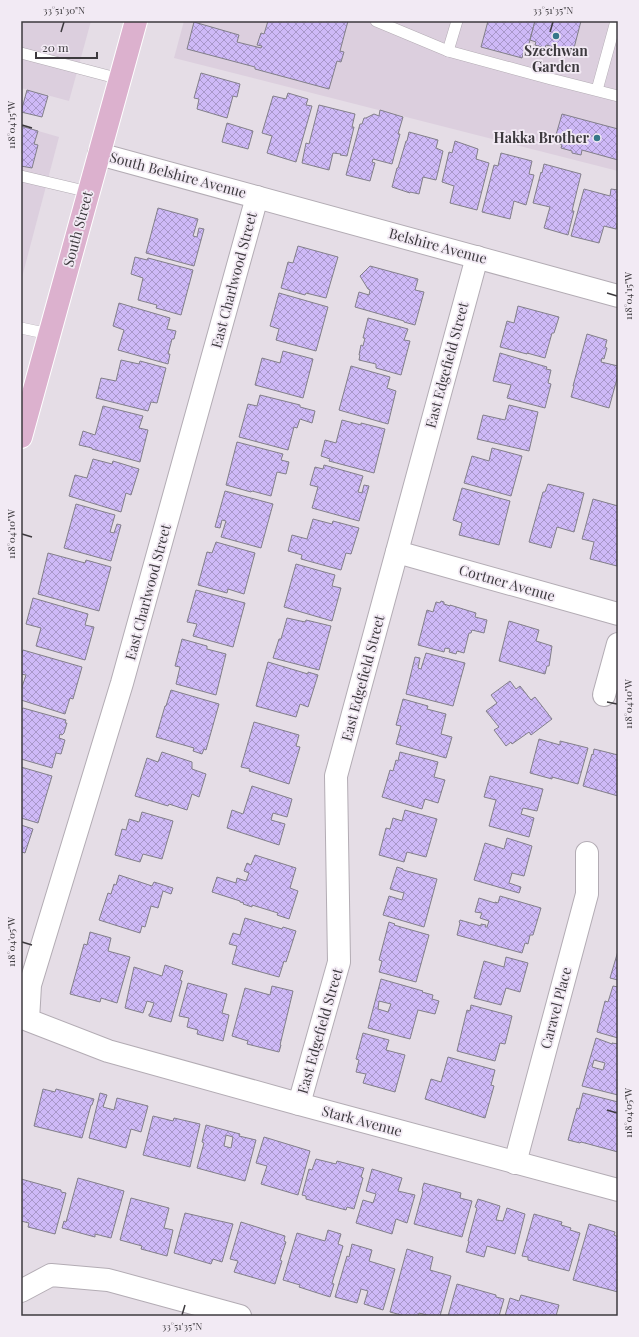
<svg xmlns="http://www.w3.org/2000/svg" width="639" height="1337" font-family="'Playfair Display',serif">
	<defs>
		<pattern id="building-cross-hatch" width="8" height="8" patternUnits="userSpaceOnUse"><rect width="8" height="8" fill="#ceb9f7"/><path d="M0 0l8 8M0 8l8-8" fill="none" stroke="#a897c9"/></pattern>
	</defs>
	<rect width="100%" height="100%" fill="#e5dde6"/>
	<g fill="#dccfde">
		<path d="M21,21H91L69,101L21,88Z"/>
		<path d="M184,21H618V171L174,58Z"/>
		<path d="M21,126L59,137L21,281Z"/>
	</g>
	<g fill="url(#building-cross-hatch)" stroke="#827f89" fill-rule="evenodd">
		<path d="M268,21H348L340,51L344,52L341,62L337,61L329,89L255,69V67L187,49L194,22L239,35L237,42L261,48L262,46L257,45L261,33L264,34Z"/>
		<path d="M488,21H535L527,51H524L522,58L481,47Z"/>
		<path d="M535,21H581L573,52L546,45L545,48L535,45L536,42L530,40Z"/>
		<path d="M201,73L240,84L237,97L233,96L227,118L197,109L199,99L194,98Z"/>
		<path d="M27,90L48,96L42,117L21,112Z"/>
		<path d="M288,93L308,99L306,105L312,106L296,162L267,153L272,136L262,133L273,96L286,99Z"/>
		<path d="M319,105L355,114L352,127H354L347,156L340,155L341,154L333,153L329,170L302,163L306,143L309,144Z"/>
		<path d="M380,110L403,117L398,134H400L392,164L373,159L372,162L375,163L370,181L346,175L360,124H362L364,118H366L374,114L379,116Z"/>
		<path d="M562,114L618,129V160L582,150L581,155L572,153V151L561,148L562,145L554,142Z"/>
		<path d="M227,123L253,131L248,149L222,142Z"/>
		<path d="M21,126L38,131L34,144L38,145L32,168L21,166Z"/>
		<path d="M409,132L438,140L436,148L443,151L436,180L423,177L419,194L410,192V193L392,187L397,168H398L406,141H407Z"/>
		<path d="M455,141L478,149L476,159L489,163L477,210L450,203L454,186L442,182L449,152L452,153Z"/>
		<path d="M501,153L532,161L529,174L534,175L526,205L514,201L510,219L482,212L494,165L498,166Z"/>
		<path d="M544,164L581,174L572,211H574L568,235L544,228L550,207L533,203L541,172L542,173Z"/>
		<path d="M584,189L610,196L611,189L618,190V221L616,229L604,226L599,243L571,236Z"/>
		<path d="M158,208L198,219L193,236L197,237L199,228L204,229L194,266L146,253Z"/>
		<path d="M298,246L338,257L326,298L306,293L305,295L281,288L288,262L293,263Z"/>
		<path d="M135,257L147,260L148,258L193,270L181,315L156,308L157,305L138,300L143,278L131,274Z"/>
		<path d="M370,266L418,279L415,290L424,292L415,325L404,322V321L355,307L359,292L369,295L370,290L368,289L360,276Z"/>
		<path d="M279,293L328,307L316,351L276,340L279,329L270,326Z"/>
		<path d="M119,303L170,318L167,329L176,331L174,339H172L168,354H170L168,364L118,350L124,330L113,326Z"/>
		<path d="M518,306L559,317L554,333H552L545,358L527,353V354L500,347L507,321L514,323Z"/>
		<path d="M368,318L408,329L404,340L410,341L401,375L376,368V364L359,360L360,355H359L361,345L363,346L365,338H363Z"/>
		<path d="M587,334L607,340L605,347L607,348L604,359L602,358L601,362L618,366V375L609,408L571,397L574,386H573Z"/>
		<path d="M283,351L313,359L303,398L255,385L262,358L280,363Z"/>
		<path d="M500,353L547,367L546,369L551,370L548,383L551,384L545,408L507,398L511,385L493,381Z"/>
		<path d="M121,360L139,364L140,361L166,368L157,403L151,402L148,411L96,398L101,378L116,381Z"/>
		<path d="M351,366L390,377L387,388L396,391L388,424L339,410Z"/>
		<path d="M260,395L300,405V407L315,411L312,423L300,419L297,428L294,427L288,450L239,437L248,404L257,406Z"/>
		<path d="M509,405L538,412L529,451L477,439L483,415L505,420Z"/>
		<path d="M103,406L143,416L139,428L148,430L140,462L92,449V448L79,445L83,431L95,435Z"/>
		<path d="M342,420L361,425V423L385,429L374,473L329,461L330,459L321,456L325,440L336,443Z"/>
		<path d="M237,442L283,454L281,460L289,462L286,474L277,472L271,496L252,491L251,492L226,485Z"/>
		<path d="M492,448L522,456L511,496L464,483L472,456L489,461Z"/>
		<path d="M93,459L112,464L113,461L139,469L131,495L126,493L121,512L69,496L75,475L87,478Z"/>
		<path d="M324,465L363,476L358,492L362,493L364,485L369,486L359,521L312,508L318,487L310,485L315,467L323,469Z"/>
		<path d="M548,484L584,493L574,532L557,527L551,548L529,542L543,492H545Z"/>
		<path d="M462,488L510,501L499,545L459,535L462,523L453,520Z"/>
		<path d="M225,491L273,504L261,548L221,537L226,521L222,520L220,528L215,527Z"/>
		<path d="M593,499L618,506L617,509L618,510L617,566L590,559L594,542L582,539Z"/>
		<path d="M76,504L115,515L110,532L114,533L117,524L121,525L111,561L64,548Z"/>
		<path d="M313,519L332,524L333,521L359,528L351,554L346,553L341,570L301,559L302,555L288,551L292,535L307,539Z"/>
		<path d="M216,542L255,553L244,594L228,589L227,593L198,585L207,552L212,553Z"/>
		<path d="M48,553L85,563L86,560L111,567L99,611L38,594Z"/>
		<path d="M296,564L335,575L332,586L341,588L332,621L284,607Z"/>
		<path d="M196,590L245,603L233,647L193,636L197,624L187,622Z"/>
		<path d="M33,598L88,614L85,625L94,627L85,660L36,646L41,628L26,624Z"/>
		<path d="M441,601L444,602V604L450,606V605L476,613L475,617L487,620L484,633L472,630L471,633H469L464,653L457,651L456,654L449,652L450,649L445,648L444,652L418,645L427,610L433,612L436,602L440,603Z"/>
		<path d="M287,618L305,622L306,620L331,626L319,670L273,658L279,639H281Z"/>
		<path d="M509,621L539,630L536,641L552,646L549,666H547L545,674L499,661Z"/>
		<path d="M182,639L207,646V649L226,654L216,695L176,684L180,667L175,666Z"/>
		<path d="M23,650L82,667L73,699L70,698L65,714L21,700V690L26,675L21,674V656Z"/>
		<path d="M426,653L465,663L453,706L406,694L415,657L420,658L418,668L421,669Z"/>
		<path d="M268,662L308,674V672L318,675L308,707L300,704L296,717L256,706Z"/>
		<path d="M510,681L516,689L520,686L531,700L535,697L552,719L531,735L529,732L512,744L511,742L506,746L494,730L499,727L486,711L497,703L491,695Z"/>
		<path d="M171,690L219,704L206,750L204,749L202,754L193,751L194,748L156,737L165,706H166Z"/>
		<path d="M403,699L428,706L427,709L446,714L441,734L452,737L446,758L396,744L401,726L396,725Z"/>
		<path d="M23,708L66,720L65,723H67L64,733L62,735L60,734L59,738L65,740L61,754L56,753L52,768L21,759V711Z"/>
		<path d="M254,722L299,735L296,746L300,747L289,784L249,771L250,769L241,767Z"/>
		<path d="M539,739L560,745V741L588,748L578,784L552,777V779L530,773Z"/>
		<path d="M594,749L618,755V796L583,786L592,754L593,755Z"/>
		<path d="M162,752L192,762V769L206,774L199,797L192,794L187,810L169,804L168,806L135,796L147,758L158,762Z"/>
		<path d="M400,752L438,762L434,777L445,780L438,803L425,799L422,809L382,797L390,770L393,771L396,760L398,761Z"/>
		<path d="M21,767L52,776L38,823L21,818Z"/>
		<path d="M490,776L543,789L537,811L523,808L521,814L534,818L529,837L489,826L496,800L484,797Z"/>
		<path d="M252,786L292,799L287,817L273,813L271,820L285,824L279,845L227,828L232,810L243,814Z"/>
		<path d="M405,810L437,819L426,857L407,852L404,862L379,855L386,828L390,829L393,818L402,821Z"/>
		<path d="M142,812L173,821L162,859L143,854L140,862L115,855L122,829L126,830L129,819L139,822Z"/>
		<path d="M21,825L33,829L25,853L22,852L21,854Z"/>
		<path d="M507,838L532,846L524,876L512,873L509,883L521,887L519,893L474,880L485,843L504,849Z"/>
		<path d="M255,855L296,868L290,888L298,891L289,919L277,915L278,913L252,905V907L243,904L244,903L240,902V901L212,892L217,877L236,883L237,878L246,881L249,873L244,871L247,863L251,865Z"/>
		<path d="M397,867L403,869V870L437,879L424,927L383,915L389,896L402,900L404,893L390,889Z"/>
		<path d="M119,875L152,886L154,882L173,888L171,894L163,891L158,908L151,906L145,927L142,926L140,933L99,920L108,893L111,894L114,884L116,885Z"/>
		<path d="M500,896L541,908L533,935H530L528,944L525,943L522,953L457,935L460,923L459,922L460,920L481,926V924L486,925L485,927H487L489,921L480,918L482,913L475,912L479,898L495,903V902L498,903Z"/>
		<path d="M245,918L282,929L283,927L296,931L286,962L284,961L279,977L232,964L237,946L229,944L233,933L240,935Z"/>
		<path d="M389,922L395,924L394,925L429,935L416,982L379,972L382,961L379,960Z"/>
		<path d="M90,932L111,938L108,951L130,957L117,1003L101,998L100,1002L70,994L84,944L87,945Z"/>
		<path d="M618,951V980L610,978Z"/>
		<path d="M506,957L528,963L520,992L506,988L501,1005L474,998L484,961L504,967Z"/>
		<path d="M165,965L183,971L180,980L182,981L171,1022L149,1016V1014H150L154,1003L147,1001L143,1013L125,1008L134,967L162,976Z"/>
		<path d="M381,979L423,991L422,992L433,995L432,999L439,1001L435,1014L418,1010L410,1039L368,1028ZM379,1001L391,1004L388,1012L378,1009Z"/>
		<path d="M188,983L227,994L222,1013L229,1015L223,1041L197,1034L198,1030L187,1027L189,1018L179,1016Z"/>
		<path d="M272,986L293,991L280,1045H281L279,1052L247,1044L248,1041L232,1036L245,988L270,995Z"/>
		<path d="M613,986L618,987V1038L597,1032L605,1001L608,1002Z"/>
		<path d="M471,1005L512,1016L505,1044L500,1043L495,1061L457,1051L467,1010L470,1011Z"/>
		<path d="M363,1033L389,1040L386,1050L405,1055L395,1092L363,1083L366,1074L356,1072L359,1060L356,1059Z"/>
		<path d="M596,1038L612,1044V1043L618,1044V1095L582,1086ZM594,1060L605,1063L603,1070L592,1067Z"/>
		<path d="M448,1057L495,1070L491,1085L494,1086L485,1118L425,1099L431,1079L441,1082Z"/>
		<path d="M43,1089L55,1092L56,1089L94,1099L92,1105H91L82,1138L34,1126Z"/>
		<path d="M100,1093L107,1095L103,1107L114,1110L117,1098L148,1106L141,1132L131,1129L126,1148L89,1138Z"/>
		<path d="M583,1093L618,1102V1152L581,1142L580,1143L568,1140L577,1108L579,1109Z"/>
		<path d="M153,1116L173,1121L174,1118L200,1124L190,1167L143,1155Z"/>
		<path d="M206,1125L240,1134L239,1136L256,1140L245,1181L197,1168L204,1143L202,1142ZM226,1135L233,1137L231,1148L224,1146Z"/>
		<path d="M264,1137L310,1151L298,1195L261,1184L267,1166L256,1163Z"/>
		<path d="M316,1159L336,1164L337,1161L364,1168L361,1177L363,1178L354,1209L347,1207L346,1210L306,1199V1196L302,1195L309,1169L312,1170Z"/>
		<path d="M372,1169L402,1178L398,1191L415,1195L407,1223L396,1219L392,1234L356,1223L363,1200L373,1203L376,1194L366,1191Z"/>
		<path d="M78,1178L124,1191L111,1238L95,1234V1237L62,1228L64,1221L66,1222Z"/>
		<path d="M21,1179L61,1190V1192L66,1193L55,1234L28,1227L29,1223L21,1221Z"/>
		<path d="M424,1183L461,1193L460,1198L472,1201L462,1237L414,1224L423,1191L422,1190Z"/>
		<path d="M131,1198L169,1208L164,1228L173,1230L167,1256L141,1249L142,1246L120,1240Z"/>
		<path d="M478,1199L500,1206L496,1220L503,1221L507,1208L525,1214L515,1254L487,1246L484,1257L466,1252L469,1241H468L477,1208L475,1207Z"/>
		<path d="M185,1213L233,1224L222,1262L213,1259L211,1264L174,1253Z"/>
		<path d="M534,1214L562,1222L561,1225L571,1228L570,1230L580,1233L569,1271L528,1260V1257L522,1256Z"/>
		<path d="M241,1222L285,1236L284,1241L286,1242L280,1260L282,1261L275,1284L234,1272L238,1261L230,1259Z"/>
		<path d="M589,1224L615,1232L614,1235L618,1237V1292L573,1280Z"/>
		<path d="M328,1230L341,1234L338,1244L343,1246L332,1283L334,1284L330,1297L299,1287L300,1285L283,1280L297,1233L325,1241Z"/>
		<path d="M352,1244L372,1250L369,1261L395,1269L383,1310L364,1304L368,1291L361,1289L357,1303L335,1297L347,1256L349,1257Z"/>
		<path d="M407,1249L433,1257L430,1270L451,1276L440,1316H431L419,1313L418,1316H405L390,1312Z"/>
		<path d="M457,1284L496,1295V1297L504,1299L499,1316H448Z"/>
		<path d="M521,1295L559,1305L556,1316H505L510,1298L519,1301Z"/>
	</g>
	<g fill="none" stroke-linecap="round" stroke-linejoin="round">
		<defs>
			<g id="service">
				<path d="M376,21L448,51L551,79L618,96"/>
				<path d="M448,51L457,21"/>
				<path d="M21,53L120,79"/>
				<path d="M597,90L616,21"/>
				<path d="M21,176L89,192"/>
				<path d="M21,328L49,334"/>
			</g>
			<g id="minor">
				<path d="M99,154L618,296"/>
				<path d="M257,197L122,683L30,985L28,1020L108,1051L299,1104L618,1190"/>
				<path d="M397,552L618,614"/>
				<path d="M604,695L618,644"/>
				<path d="M299,1104L339,962L336,776L477,257"/>
				<path d="M515,1163L587,894V853"/>
				<path d="M21,1291L51,1275L108,1280L240,1316"/>
			</g>
			<path id="primary" d="M21,437L136,21"/>
		</defs>
		<use href="#service" stroke="#b3acb4" stroke-width="12"/>
		<use href="#minor" stroke="#b3acb4" stroke-width="24"/>
		<use href="#primary" stroke="#fff" stroke-width="24"/>
		<use href="#service" stroke="#fff" stroke-width="11"/>
		<use href="#minor" stroke="#fff" stroke-width="22"/>
		<use href="#primary" stroke="#dcb1ce" stroke-width="22"/>
	</g>
	<path fill="none" stroke="#3d3a3e" stroke-width="1.5" d="M61,32L64,22M550,32L553,22M22,125L32,128M607,293L617,296M22,534L32,537M607,702L617,704M22,942L32,945M607,1110L617,1113M182,1315L185,1305"/>
	<g fill="#367789" stroke="#f2eaf4" stroke-width="1.5">
		<circle cx="556" cy="36" r="4"/>
		<circle cx="597" cy="138" r="4"/>
	</g>
	<g text-anchor="middle" stroke-width="3.5" stroke-linejoin="round" paint-order="stroke">
		<g font-size="14" font-weight="bold" fill="#3d3a3e" stroke="#f2eaf4">
			<text x="556" y="56">Szechwan<tspan x="556" dy="16">Garden</tspan></text>
			<text x="589" y="143" text-anchor="end">Hakka Brother</text>
		</g>
		<g font-size="14" fill="#3d3a3e" stroke="#f2eaf4">
			<text transform="translate(178 175) rotate(15)" y="5">South Belshire Avenue</text>
			<text transform="translate(78 229) rotate(-75)" y="5">South Street</text>
			<text transform="translate(438 246) rotate(15)" y="5">Belshire Avenue</text>
			<text transform="translate(234 280) rotate(-75)" y="5">East Charlwood Street</text>
			<text transform="translate(447 365) rotate(-75)" y="5">East Edgefield Street</text>
			<text transform="translate(507 583) rotate(16)" y="5">Cortner Avenue</text>
			<text transform="translate(148 592) rotate(-75)" y="5">East Charlwood Street</text>
			<text transform="translate(363 678) rotate(-75)" y="5">East Edgefield Street</text>
			<text transform="translate(556 1008) rotate(-75)" y="5">Caravel Place</text>
			<text transform="translate(320 1031) rotate(-74)" y="5">East Edgefield Street</text>
			<text transform="translate(362 1121) rotate(15)" y="5">Stark Avenue</text>
		</g>
	</g>
	<rect width="639" height="1337" fill="none" stroke="#f2eaf4" stroke-width="44"/>
	<path d="M36 52v6h61v-6" fill="none" stroke="#3d3a3e" stroke-width="2"/>
	<text x="42" y="52" font-size="12" fill="#3d3a3e" stroke="#f2eaf4" stroke-width="3" paint-order="stroke">20 m</text>
	<rect x="22" y="22" width="595" height="1293" fill="none" stroke="#3d3a3e" stroke-width="1.5"/>
	<g font-size="10" text-anchor="middle" fill="#3d3a3e">
		<text x="64" y="14">33°51'30"N</text>
		<text x="553" y="14">33°51'35"N</text>
		<text transform="translate(11 125) rotate(-90)" y="4">118°04'15"W</text>
		<text transform="translate(628 296) rotate(-90)" y="4">118°04'15"W</text>
		<text transform="translate(11 534) rotate(-90)" y="4">118°04'10"W</text>
		<text transform="translate(628 704) rotate(-90)" y="4">118°04'10"W</text>
		<text transform="translate(11 942) rotate(-90)" y="4">118°04'05"W</text>
		<text transform="translate(628 1113) rotate(-90)" y="4">118°04'05"W</text>
		<text x="182" y="1330">33°51'35"N</text>
	</g>
</svg>
